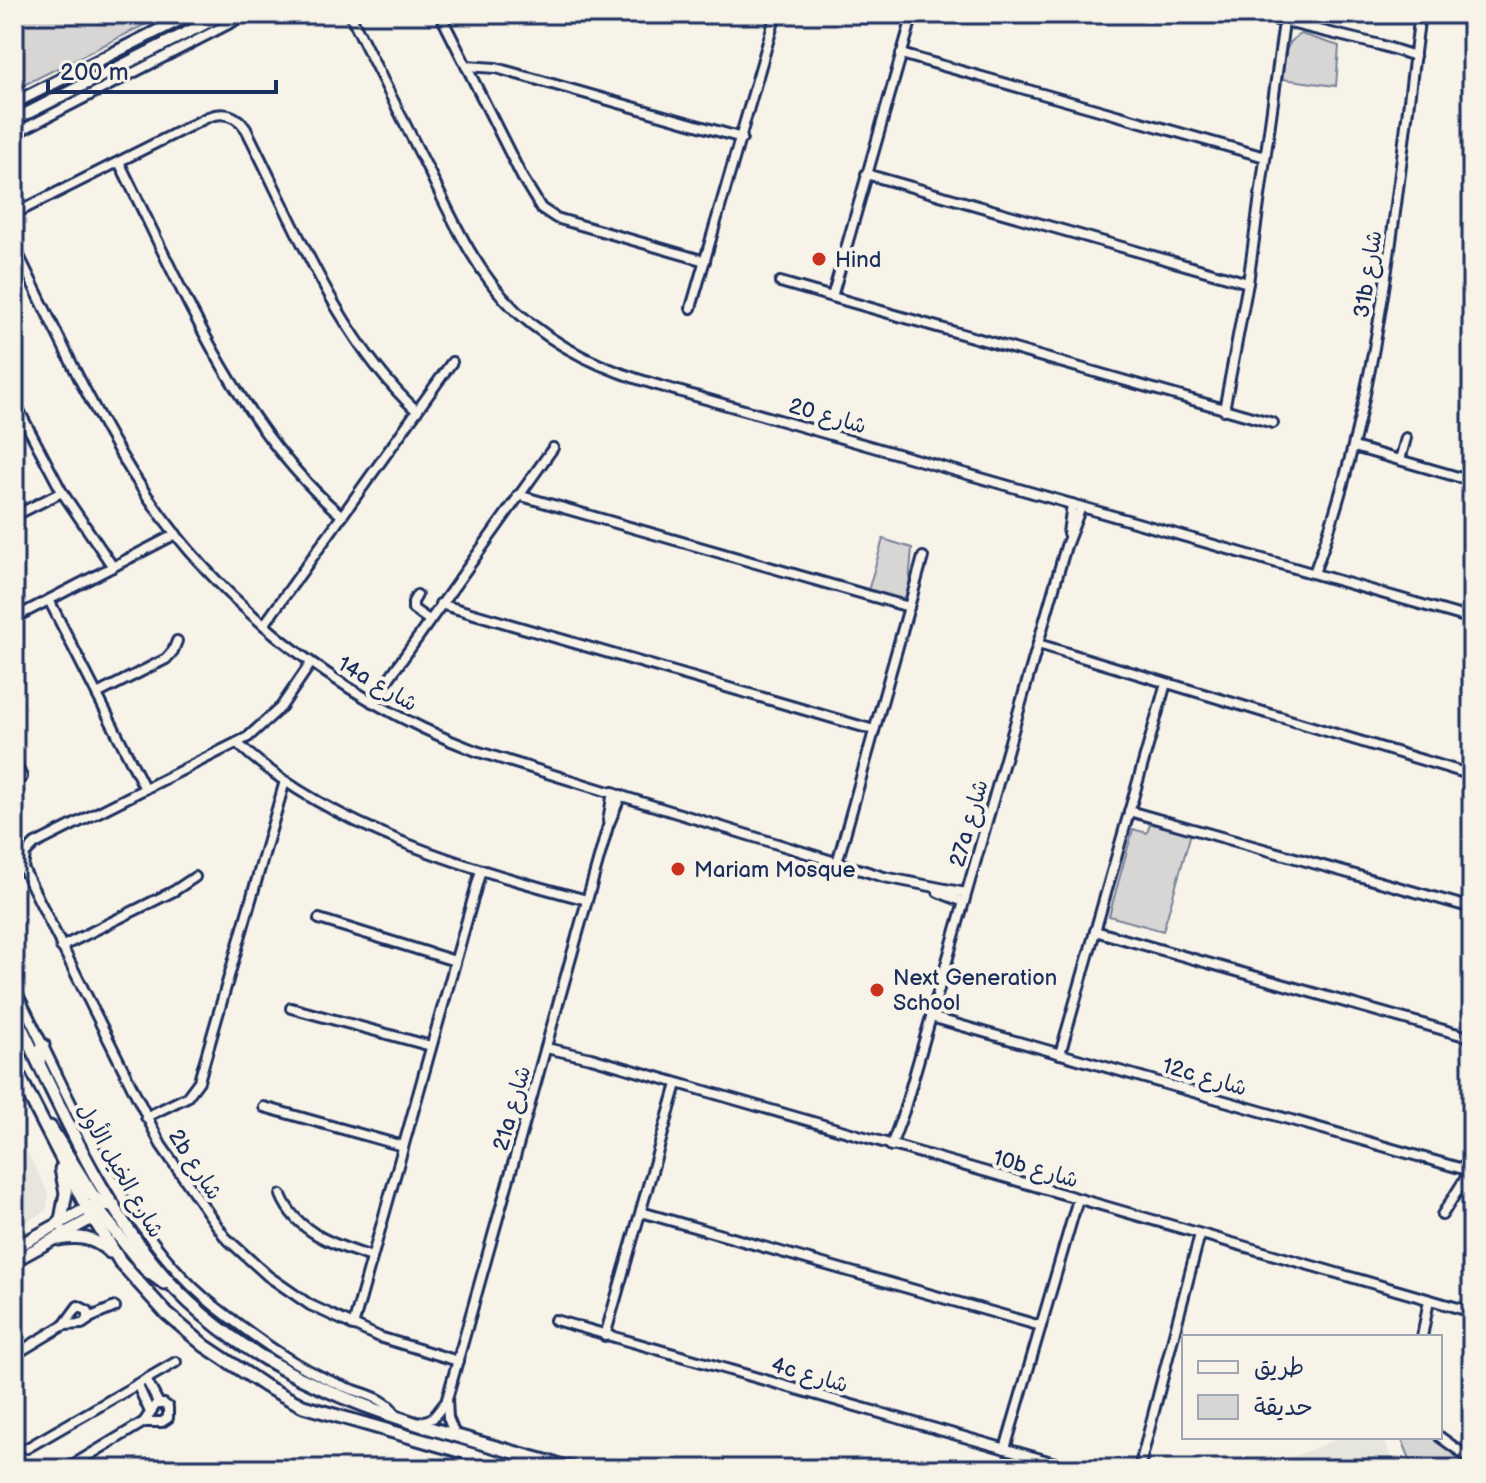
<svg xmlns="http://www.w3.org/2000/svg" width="1486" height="1483" font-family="'Balsamiq Sans','Playpen Sans Arabic',sans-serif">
	<rect width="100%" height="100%" fill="#f7f3e8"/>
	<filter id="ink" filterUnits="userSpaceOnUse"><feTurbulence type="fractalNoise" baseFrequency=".0125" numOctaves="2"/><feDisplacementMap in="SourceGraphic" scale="16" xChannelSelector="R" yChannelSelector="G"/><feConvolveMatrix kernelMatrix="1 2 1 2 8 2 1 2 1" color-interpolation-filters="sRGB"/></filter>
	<g filter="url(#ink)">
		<g fill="#e6e5de">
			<path d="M14,1126L49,1195L46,1211L14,1228Z"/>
			<path d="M1342,1437H1383L1395,1469H1263Z"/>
		</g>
		<g fill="#d7d6d4" stroke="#798299" stroke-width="2">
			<path d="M14,14H166L14,90Z"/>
			<path d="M1301,34L1339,46L1336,86L1282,79C1285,62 1283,41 1301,34Z"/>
			<path d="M883,539L912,548L908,595L900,599L868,591Z"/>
			<path d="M1151,821L1191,833L1163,931L1109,916L1133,829L1147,833Z"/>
			<path d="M1401,1437H1434L1472,1462V1469H1414Z"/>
		</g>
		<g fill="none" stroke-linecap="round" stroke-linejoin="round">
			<defs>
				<g id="minor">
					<path d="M350,14C375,65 401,116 427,167C452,218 475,272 517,312C558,349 605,370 657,385L1472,619"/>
					<path d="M440,14L522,177L541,208L556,218L705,261"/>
					<path d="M1253,14L1380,45L1415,56"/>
					<path d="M901,54L1265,157"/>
					<path d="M466,66L496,68L742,138"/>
					<path d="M14,134L248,14"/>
					<path d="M119,162C180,283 236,427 342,516"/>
					<path d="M866,174L1248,283"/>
					<path d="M14,214L208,117C224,111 237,115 246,129C294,223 339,340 417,411"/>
					<path d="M14,246C52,322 87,401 132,473C213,601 335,697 476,751L884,877L966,893"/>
					<path d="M780,282L1273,423"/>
					<path d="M832,297L913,14"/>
					<path d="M691,308L776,14"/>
					<path d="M14,401L62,492L113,567"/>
					<path d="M1224,410L1248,283L1284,22"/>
					<path d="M1354,447L1472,481"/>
					<path d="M1400,460L1406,438"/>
					<path d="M518,495L909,607"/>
					<path d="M14,516L62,492"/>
					<path d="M1068,533L1072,504"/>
					<path d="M1314,573C1381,395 1395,201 1420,14"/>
					<path d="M417,595L413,602V609L429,620"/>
					<path d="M49,600L145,789"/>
					<path d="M440,604L874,730"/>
					<path d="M14,618L176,534"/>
					<path d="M264,625L452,362"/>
					<path d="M1038,644L1472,775"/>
					<path d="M311,663L281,707L248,737L35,844L25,854L23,868L161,1145L225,1237L268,1276L310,1305L379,1337L458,1361"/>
					<path d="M97,694L166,659L173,651L177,641"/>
					<path d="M372,702L553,448"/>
					<path d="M237,743C326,827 471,870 587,900"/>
					<path d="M14,761L22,777"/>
					<path d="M1129,811L1472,908"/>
					<path d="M608,821L613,792"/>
					<path d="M837,863L923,557"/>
					<path d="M938,892L964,902"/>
					<path d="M319,919L455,961"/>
					<path d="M1095,931L1472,1038"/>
					<path d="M61,947L174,891L195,877"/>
					<path d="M14,987C67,1090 124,1237 217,1308C256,1338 295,1367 340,1385C358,1393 390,1397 396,1417"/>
					<path d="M291,1008L431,1046"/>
					<path d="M931,1017L1470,1171"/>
					<path d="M546,1048L591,1058L1472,1312"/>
					<path d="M1060,1054L1166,683"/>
					<path d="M264,1107L403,1146"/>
					<path d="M146,1117L187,1097L199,1081L285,781"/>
					<path d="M891,1146L904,1111L1066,546L1081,507"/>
					<path d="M281,1195C296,1233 337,1246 372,1257"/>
					<path d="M641,1212L1041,1326"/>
					<path d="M1442,1215L1472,1168"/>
					<path d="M78,1306L88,1311V1320L82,1324L64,1325Z"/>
					<path d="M89,1318L115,1307"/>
					<path d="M555,1320L1055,1463"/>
					<path d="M353,1326L481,870"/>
					<path d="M605,1336L677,1084"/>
					<path d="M1422,1337L1429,1300"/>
					<path d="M14,1355L64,1325"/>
					<path d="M146,1379L159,1404"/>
					<path d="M137,1384L150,1412"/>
					<path d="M156,1404H164L168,1407V1418L162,1422H144Z"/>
					<path d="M419,1423L433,1418L445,1403"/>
					<path d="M455,1435L448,1418L447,1399L608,826L621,795"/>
					<path d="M1440,1437L1472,1460"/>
					<path d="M27,1448L176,1362"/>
					<path d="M1005,1449L1078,1199"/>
					<path d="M14,1461L19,1469"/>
					<path d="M66,1469L144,1422"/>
					<path d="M1139,1469L1200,1234"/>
				</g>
				<g id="tertiary">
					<path d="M14,103L191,14"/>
					<path d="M14,120L224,14"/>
					<path d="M14,1248L93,1205"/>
					<path d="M14,1261L100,1214"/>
				</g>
				<g id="secondary">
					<path d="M14,1013C56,1096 93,1188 152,1262C256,1393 422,1425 574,1469"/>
					<path d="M39,1062L43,1045"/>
					<path d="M14,1066L87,1208L121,1263L167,1314L205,1346L265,1386L303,1406L522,1469"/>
					<path d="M50,1127L93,1196L102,1204L114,1205"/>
					<path d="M87,1208L99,1211L146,1270L164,1283"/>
					<path d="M60,1225L66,1193L61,1169"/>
					<path d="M59,1239C79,1235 94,1238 110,1252"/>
				</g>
			</defs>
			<use href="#minor" stroke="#1b2f5e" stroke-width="14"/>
			<use href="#tertiary" stroke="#1b2f5e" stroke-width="16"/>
			<use href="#secondary" stroke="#1b2f5e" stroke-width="17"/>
			<use href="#minor" stroke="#f7f3e8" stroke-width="8"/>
			<use href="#tertiary" stroke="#f7f3e8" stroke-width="10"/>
			<use href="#secondary" stroke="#f7f3e8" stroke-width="11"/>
		</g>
	</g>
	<g fill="#c8321e" stroke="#f7f3e8" stroke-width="3">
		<circle cx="819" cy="259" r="8"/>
		<circle cx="678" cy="869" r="8"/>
		<circle cx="877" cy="990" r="8"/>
	</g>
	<g text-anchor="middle" stroke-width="8" stroke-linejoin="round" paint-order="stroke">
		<g font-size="22" fill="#1b2f5e" stroke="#f7f3e8" text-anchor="start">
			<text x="835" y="267">Hind</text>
			<text x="694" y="877">Mariam Mosque</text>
			<text x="893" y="985">Next Generation<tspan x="893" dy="25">School</tspan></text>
		</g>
		<g font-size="22" fill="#1b2f5e" stroke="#f7f3e8">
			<text transform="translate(1367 274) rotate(-81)" y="8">31b شارع</text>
			<text transform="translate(828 415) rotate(16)" y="8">شارع 20</text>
			<text transform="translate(378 683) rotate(30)" y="8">14a شارع</text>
			<text transform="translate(968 823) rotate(-74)" y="8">27a شارع</text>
			<text transform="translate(1205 1076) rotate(16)" y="8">12c شارع</text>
			<text transform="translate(511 1108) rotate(-74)" y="8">21a شارع</text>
			<text transform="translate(196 1164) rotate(57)" y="8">2b شارع</text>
			<text transform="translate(1036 1168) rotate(16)" y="8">10b شارع</text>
			<text transform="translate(121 1170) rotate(60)" y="8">شارع الخيل الأول</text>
			<text transform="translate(810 1374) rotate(16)" y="8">4c شارع</text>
		</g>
	</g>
	<rect width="1486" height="1483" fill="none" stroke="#f7f3e8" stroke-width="48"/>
	<rect x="24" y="24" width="1438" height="1435" fill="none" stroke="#1b2f5e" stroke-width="3" filter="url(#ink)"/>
	<rect x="1182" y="1335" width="260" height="104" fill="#f7f3e8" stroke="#9fa5b1" stroke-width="2"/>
	<rect x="1198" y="1361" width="40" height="12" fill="#f7f3e8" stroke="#9fa5b1" stroke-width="2"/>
	<text x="1254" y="1375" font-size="24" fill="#1b2f5e">طريق</text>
	<rect x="1198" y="1395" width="40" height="24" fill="#d7d6d4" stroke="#9fa5b1" stroke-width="2"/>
	<text x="1254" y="1415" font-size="24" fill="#1b2f5e">حديقة</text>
	<path d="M48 80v12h228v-12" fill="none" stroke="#1b2f5e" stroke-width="4"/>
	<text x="60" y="80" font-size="24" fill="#1b2f5e" stroke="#f7f3e8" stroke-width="6" paint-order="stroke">200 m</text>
</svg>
